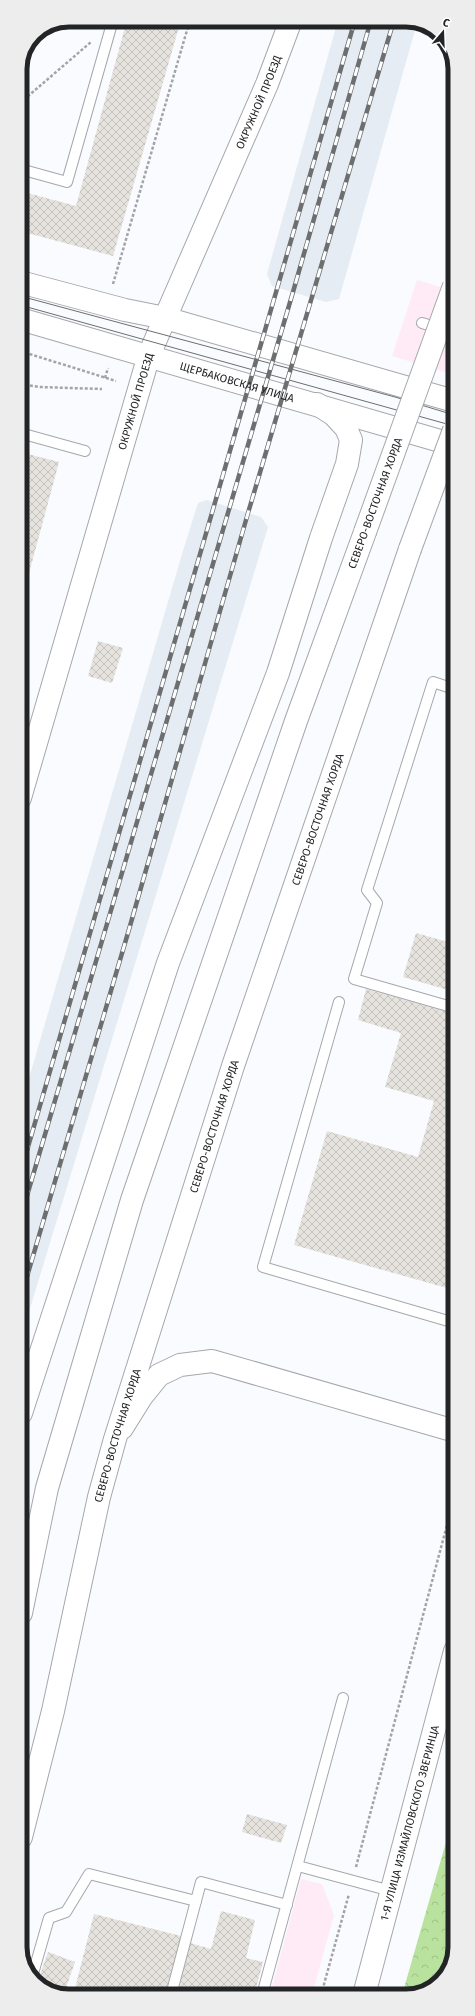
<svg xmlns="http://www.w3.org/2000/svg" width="475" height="2016" font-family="'Fira Sans',sans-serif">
	<defs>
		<pattern id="park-crowns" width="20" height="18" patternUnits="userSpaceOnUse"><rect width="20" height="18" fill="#b9e29e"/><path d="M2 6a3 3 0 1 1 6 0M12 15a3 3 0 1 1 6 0" fill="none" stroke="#9fc288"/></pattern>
		<pattern id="building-cross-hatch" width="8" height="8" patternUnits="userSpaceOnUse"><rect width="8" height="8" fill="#e6e3de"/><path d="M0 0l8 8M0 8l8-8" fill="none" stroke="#c5c3be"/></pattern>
	</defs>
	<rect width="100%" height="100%" fill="#f9fbff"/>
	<g fill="#e6ecf4">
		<path d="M338,20H412L417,23L339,299L326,302L272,286L267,274Z"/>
		<path d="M207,500L261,517L268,527L21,1338L20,1109L182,554L198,503Z"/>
	</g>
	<g fill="#feebf5">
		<path d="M417,280L454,291V375L392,356Z"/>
		<path d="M301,1879L322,1884L334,1915L312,1995H270Z"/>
	</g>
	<path fill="url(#park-crowns)" d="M455,1811V1947L443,1979L415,1995H402Z"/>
	<g fill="url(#building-cross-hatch)">
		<path d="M127,20H181L113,256L20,231V191L76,206Z"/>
		<path d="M20,452L59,462L21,603L20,602Z"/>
		<path d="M98,641L123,648L112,683L88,676Z"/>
		<path d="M416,933L455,944V992L403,977Z"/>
		<path d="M366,989L455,1014L454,1290L294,1245L327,1131L418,1157L434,1101L385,1087L401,1033L358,1020Z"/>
		<path d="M247,1814L287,1825L281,1843L242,1832Z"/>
		<path d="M221,1911L255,1920L246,1958L263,1962L254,1995H177L190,1943L211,1949Z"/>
		<path d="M94,1914L181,1936L165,1995L73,1996Z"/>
		<path d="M48,1952L75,1962L63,1996L37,1983Z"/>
	</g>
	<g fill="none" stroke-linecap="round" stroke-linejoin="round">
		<defs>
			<g id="lane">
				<path d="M20,169L67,182L113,20"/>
				<path d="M422,323L454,333"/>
				<path d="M20,433L85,451"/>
				<path d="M454,689L433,682L367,890L377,903L354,979L455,1008"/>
				<path d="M339,1002L263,1267L455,1323"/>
				<path d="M298,1866L391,1891"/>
				<path d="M32,1977L49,1918L66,1912L89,1874L196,1901"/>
				<path d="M171,1995L201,1882L287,1905"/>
				<path d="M262,1995L343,1698"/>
			</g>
			<g id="secondary">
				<path d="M20,282L125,310L165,318L454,401"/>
				<path id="s1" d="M20,319L454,445"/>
				<path id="s2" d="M20,798L149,355L267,84L291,20"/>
				<path d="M21,1413L168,963L278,673L321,538L347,464L351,440L346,428L334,415L317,404"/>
				<path d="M122,1428L142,1396L159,1375L180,1365L212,1361L455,1431"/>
				<path id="s3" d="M364,1995L455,1651"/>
			</g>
			<g id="primary">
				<path d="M21,1613L47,1488L132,1200L296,721L365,532"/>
				<path id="s4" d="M21,1837L53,1711L99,1497L115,1439L233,1066L410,549"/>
			</g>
		</defs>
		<use href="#lane" stroke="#a5a8ac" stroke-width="12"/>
		<use href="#secondary" stroke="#a5a8ac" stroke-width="24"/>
		<use href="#primary" stroke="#a5a8ac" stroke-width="24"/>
		<g stroke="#a3a4a7" stroke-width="2.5" stroke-dasharray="3 2" stroke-linecap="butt">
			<path d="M20,103L91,42"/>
			<path d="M113,284L190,20"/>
			<path d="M20,351L116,381"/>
			<path d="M105,378L108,368"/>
			<path d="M20,384L39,387L102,389"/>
			<path d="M356,1867L455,1495"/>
			<path d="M321,1995L349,1894"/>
		</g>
		<use href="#lane" stroke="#fff" stroke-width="10"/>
		<use href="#secondary" stroke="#fff" stroke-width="22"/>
		<use href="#primary" stroke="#fff" stroke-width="22"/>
		<g stroke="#6c6e70" stroke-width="1">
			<path d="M20,296L395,397L454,415"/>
			<path d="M20,305L454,426"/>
		</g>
		<defs>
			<g id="rail">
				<path d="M21,1171L355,20"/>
				<path d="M21,1216L293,292L371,20"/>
				<path d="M21,1297L130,926L248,513L394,20"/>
			</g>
		</defs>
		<use href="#rail" stroke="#6c6e70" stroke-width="4.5"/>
		<use href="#rail" stroke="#fff" stroke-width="3" stroke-dasharray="9" stroke-linecap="butt"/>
		<defs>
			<g id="primary-bridge">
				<path d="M365,532L454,286"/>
				<path d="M410,549L454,430"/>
			</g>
		</defs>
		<use href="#primary-bridge" stroke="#a5a8ac" stroke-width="24" stroke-linecap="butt"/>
		<use href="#primary-bridge" stroke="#fff" stroke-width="22"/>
	</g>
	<g text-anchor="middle" stroke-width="4" stroke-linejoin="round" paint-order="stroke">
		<g font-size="11" fill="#232426" stroke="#fff">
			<text dy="4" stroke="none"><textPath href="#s2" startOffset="737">ОКРУЖНОЙ ПРОЕЗД</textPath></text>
			<text dy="4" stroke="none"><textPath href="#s1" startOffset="226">ЩЕРБАКОВСКАЯ УЛИЦА</textPath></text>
			<text dy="4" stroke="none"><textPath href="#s2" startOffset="413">ОКРУЖНОЙ ПРОЕЗД</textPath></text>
			<text transform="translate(375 503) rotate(-70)" y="4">СЕВЕРО-ВОСТОЧНАЯ ХОРДА</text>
			<text dy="4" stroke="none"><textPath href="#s4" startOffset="1061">СЕВЕРО-ВОСТОЧНАЯ ХОРДА</textPath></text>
			<text dy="4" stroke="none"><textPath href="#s4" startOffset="737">СЕВЕРО-ВОСТОЧНАЯ ХОРДА</textPath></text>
			<text dy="4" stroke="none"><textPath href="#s4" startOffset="413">СЕВЕРО-ВОСТОЧНАЯ ХОРДА</textPath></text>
			<text dy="4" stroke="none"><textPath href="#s3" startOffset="178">1-Я УЛИЦА ИЗМАЙЛОВСКОГО ЗВЕРИНЦА</textPath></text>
		</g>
	</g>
	<path d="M0 0H475V2016H0ZM69 27H406A42 42 0 0 1 448 69V1947A42 42 0 0 1 406 1989H69A42 42 0 0 1 27 1947V69A42 42 0 0 1 69 27Z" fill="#ededee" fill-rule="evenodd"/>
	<path fill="none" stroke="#232426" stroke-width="5" d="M69 27H406A42 42 0 0 1 448 69V1947A42 42 0 0 1 406 1989H69A42 42 0 0 1 27 1947V69A42 42 0 0 1 69 27Z"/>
	<g transform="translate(443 32) rotate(19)" stroke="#ffffff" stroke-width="3" paint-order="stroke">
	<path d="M0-3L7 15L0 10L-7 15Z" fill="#232426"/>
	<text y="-6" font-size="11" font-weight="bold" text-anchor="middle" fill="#232426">С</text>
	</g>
</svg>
